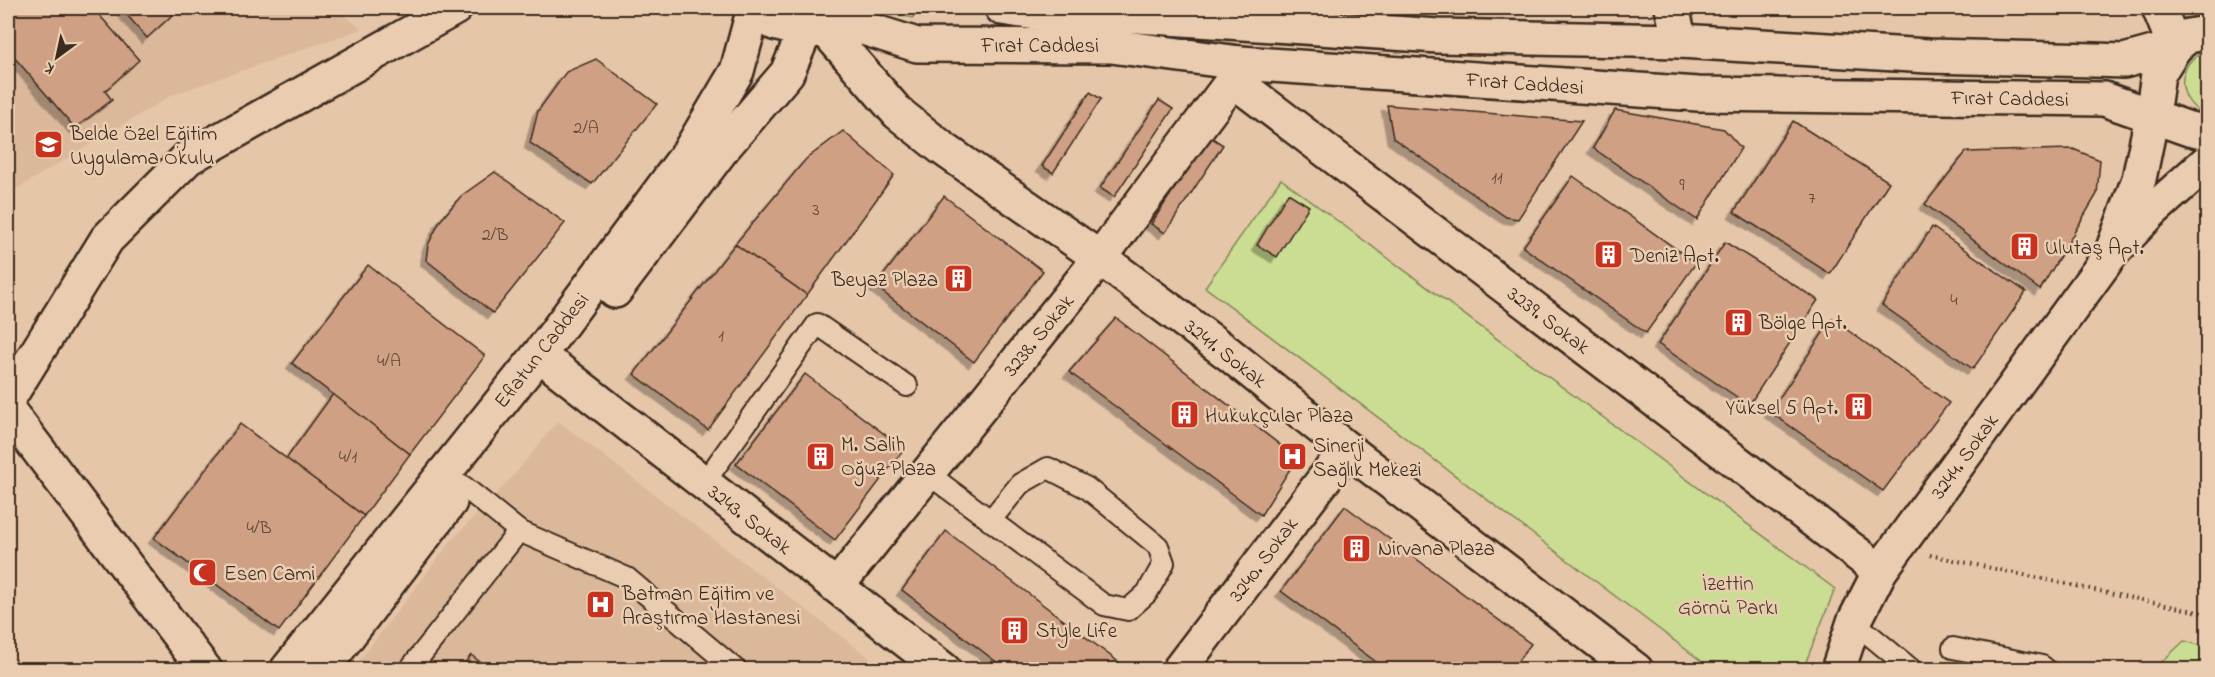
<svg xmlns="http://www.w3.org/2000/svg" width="2215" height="677" font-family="'Indie Flower',sans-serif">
	<defs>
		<filter id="shadow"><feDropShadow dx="-5.5" dy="5.5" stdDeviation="0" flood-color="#0004"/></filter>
	</defs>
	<rect width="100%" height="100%" fill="#e6c6a9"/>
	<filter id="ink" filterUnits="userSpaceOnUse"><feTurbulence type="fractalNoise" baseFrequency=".0167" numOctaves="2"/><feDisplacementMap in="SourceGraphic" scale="12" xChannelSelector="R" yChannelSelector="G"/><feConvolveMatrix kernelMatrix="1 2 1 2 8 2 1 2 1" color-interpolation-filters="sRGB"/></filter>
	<g filter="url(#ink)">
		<g fill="#dcb89b">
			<path d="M8,8H335L362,29L172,95L8,194Z"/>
			<path d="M558,421L884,669L352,670L451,541L513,476Z"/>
		</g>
		<g fill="#cadd92" stroke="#828458" stroke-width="1.5">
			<path d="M880,8H916L913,18L879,11Z"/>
			<path d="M2207,51H2208L2207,115C2175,103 2174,61 2207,51Z"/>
			<path d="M1281,179L1835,589L1803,669H1712L1205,287Z"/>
			<path d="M2184,641L2207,647V669H2154Z"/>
		</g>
		<g fill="#cfa084" stroke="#3b2a1e" stroke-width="1.5" filter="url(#shadow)">
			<path d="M8,8H93L139,60L105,91L112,100L75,128L8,50Z"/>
			<path d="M121,8H180L147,38Z"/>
			<path d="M596,59L657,104L592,184L530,143L538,111L566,72Z"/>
			<path d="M1090,92L1101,99L1053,173L1042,166Z"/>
			<path d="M1159,100L1173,109L1114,197L1100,188Z"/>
			<path d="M1387,105L1582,121L1518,219L1506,217L1393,138Z"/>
			<path d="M1615,110L1724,129L1741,148L1697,220L1593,148Z"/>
			<path d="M1793,121L1889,182L1830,274L1734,212Z"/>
			<path d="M843,131L894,175L807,295L735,244L806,159Z"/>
			<path d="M1209,136L1223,145L1165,233L1151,224Z"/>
			<path d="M2073,149L2100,160L2097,194L2040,290L1925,204L1966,152Z"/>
			<path d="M495,172L565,223L493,313L426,260L428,245L440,221L461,196Z"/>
			<path d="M1573,176L1696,263L1646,333L1523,247Z"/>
			<path d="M1288,193L1309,206L1277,257L1257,245Z"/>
			<path d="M944,196L1043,271L974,362L875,286Z"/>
			<path d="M1932,227L2026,292L1973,369L1882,305Z"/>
			<path d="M1725,242L1818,300L1749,405L1658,344Z"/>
			<path d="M735,244L807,295L708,430L634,374Z"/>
			<path d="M368,265L485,356L410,454L292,363Z"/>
			<path d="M1116,318L1297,458L1261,515L1069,372Z"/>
			<path d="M1832,319L1949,403L1883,491L1770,412Z"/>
			<path d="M805,374L904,449L835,540L736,464Z"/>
			<path d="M333,394L410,454L364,516L286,459Z"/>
			<path d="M240,424L364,516L279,631L154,538Z"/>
			<path d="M1345,506L1531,644L1511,670H1387L1281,591Z"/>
			<path d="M946,531L1129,670H1007L902,590Z"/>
			<path d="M471,655L491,670H460Z"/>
		</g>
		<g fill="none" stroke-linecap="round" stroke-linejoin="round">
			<defs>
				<g id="service">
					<path d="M927,473L1104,605L1128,610L1147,593L1164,563L1158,546L1087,488L1048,468L1020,484L990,521"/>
					<path d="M704,483L817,324L907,386"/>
					<path d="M463,486L519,531L627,578L736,670"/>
					<path d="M1854,622L1912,670"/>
					<path d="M1953,648L2042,666L2047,670"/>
					<path d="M409,670L519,531"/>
				</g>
				<g id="minor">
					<path d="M1672,8L1680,41"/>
					<path d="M2159,8L2175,47"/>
					<path d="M826,30L898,113L942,148L1100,258L1229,354L1347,449L1636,670"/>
					<path d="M1240,63L1233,80L1880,571"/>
					<path d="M556,368L944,670"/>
					<path d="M8,399L107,239L188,158L455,8"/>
					<path d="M8,410L205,670"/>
					<path d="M837,586L1100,258L1233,80"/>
					<path d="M1179,670L1347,449"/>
					<path d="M1838,670L1854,622L1880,571L2111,254"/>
				</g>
				<g id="tertiary">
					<path d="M2175,47L2158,74L2152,116L2139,179L2111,254L2151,212L2208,161"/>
					<path d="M615,291L723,148L787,73L805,31"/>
					<path d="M287,670L545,347L689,152L737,71L754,8"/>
					<path d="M322,670L450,502"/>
				</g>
				<g id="secondary">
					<path d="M761,8L774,23L805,31L826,30L841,21L848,8"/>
					<path d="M1002,8L1042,14L1138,16L1438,36L1680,41L1928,56L2095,60L2124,61L2175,47L2188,36L2208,33"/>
					<path d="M841,21L917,45L1111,46L1240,63L1698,94L2104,99L2189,129L2208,133"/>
				</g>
			</defs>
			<use href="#service" stroke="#3b2a1e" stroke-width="24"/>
			<use href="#minor" stroke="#3b2a1e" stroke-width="38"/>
			<use href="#tertiary" stroke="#3b2a1e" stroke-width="38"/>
			<use href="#secondary" stroke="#3b2a1e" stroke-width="38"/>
			<path stroke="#3b2a1e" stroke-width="4" stroke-dasharray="1.5 4.5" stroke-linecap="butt" d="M1930,555L2208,614"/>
			<use href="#service" stroke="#eacdb1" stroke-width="20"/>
			<use href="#minor" stroke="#eacdb1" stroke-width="33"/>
			<use href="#tertiary" stroke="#eacdb1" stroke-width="33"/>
			<use href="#secondary" stroke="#eacdb1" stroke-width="33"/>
		</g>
	</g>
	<defs>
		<symbol id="school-square" viewBox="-11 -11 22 22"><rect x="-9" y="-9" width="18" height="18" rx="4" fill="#c8321e" stroke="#eacdb1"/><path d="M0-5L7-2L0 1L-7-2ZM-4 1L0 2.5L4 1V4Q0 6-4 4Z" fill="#fff"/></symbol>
		<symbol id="building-square" viewBox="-11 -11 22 22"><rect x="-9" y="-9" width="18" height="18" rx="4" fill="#c8321e" stroke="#eacdb1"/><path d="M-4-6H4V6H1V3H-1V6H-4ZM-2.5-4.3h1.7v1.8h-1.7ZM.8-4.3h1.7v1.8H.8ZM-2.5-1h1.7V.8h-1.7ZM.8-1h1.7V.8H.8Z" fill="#fff"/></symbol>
		<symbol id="hospital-square" viewBox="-11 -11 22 22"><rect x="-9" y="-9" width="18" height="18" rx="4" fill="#c8321e" stroke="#eacdb1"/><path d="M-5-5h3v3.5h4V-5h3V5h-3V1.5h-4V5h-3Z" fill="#fff"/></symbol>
		<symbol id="mosque-square" viewBox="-11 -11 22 22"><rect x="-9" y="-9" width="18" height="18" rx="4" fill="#c8321e" stroke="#eacdb1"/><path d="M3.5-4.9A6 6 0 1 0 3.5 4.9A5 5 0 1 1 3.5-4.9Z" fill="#fff"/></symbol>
	</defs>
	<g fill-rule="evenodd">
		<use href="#school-square" x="32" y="128" width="33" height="33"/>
		<use href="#building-square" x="2008" y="230" width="33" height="33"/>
		<use href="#building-square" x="1592" y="238" width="33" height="33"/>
		<use href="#building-square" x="942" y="262" width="33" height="33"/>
		<use href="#building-square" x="1722" y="306" width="33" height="33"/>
		<use href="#building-square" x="1842" y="390" width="33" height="33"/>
		<use href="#building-square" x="1168" y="398" width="33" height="33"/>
		<use href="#building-square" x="804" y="440" width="33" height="33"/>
		<use href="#hospital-square" x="1276" y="440" width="33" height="33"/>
		<use href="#building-square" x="1340" y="532" width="33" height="33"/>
		<use href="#mosque-square" x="186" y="556" width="33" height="33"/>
		<use href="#hospital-square" x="584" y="588" width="33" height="33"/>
		<use href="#building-square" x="998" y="614" width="33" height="33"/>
	</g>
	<g text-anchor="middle" stroke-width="5" stroke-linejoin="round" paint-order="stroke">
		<g font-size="18" fill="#604838">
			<text x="586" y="133">2/A</text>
			<text x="1497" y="183">11</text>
			<text x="1682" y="190">9</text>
			<text x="1812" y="203">7</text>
			<text x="816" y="215">3</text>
			<text x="495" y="240">2/B</text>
			<text x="1954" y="305">4</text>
			<text x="721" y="341">1</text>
			<text x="389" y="366">4/A</text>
			<text x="348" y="462">4/1</text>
			<text x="259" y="533">4/B</text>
		</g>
		<g font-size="21" fill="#3b2a1e" stroke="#eacdb1">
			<text x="1040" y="52">Fırat Caddesi</text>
			<text transform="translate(1525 83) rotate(4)" y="7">Fırat Caddesi</text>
			<text transform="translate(2010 98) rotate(1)" y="7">Fırat Caddesi</text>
			<text transform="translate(1549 320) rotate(37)" y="7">3239. Sokak</text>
			<text transform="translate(1038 335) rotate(-51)" y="7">3238. Sokak</text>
			<text transform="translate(541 350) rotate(-52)" y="7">Eflatun Caddesi</text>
			<text transform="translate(1226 353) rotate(38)" y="7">3241. Sokak</text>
			<text transform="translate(1964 456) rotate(-54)" y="7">3244. Sokak</text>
			<text transform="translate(750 519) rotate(38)" y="7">3243. Sokak</text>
			<text transform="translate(1263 559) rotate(-53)" y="7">3240. Sokak</text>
		</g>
		<g font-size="21" fill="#3b2a1e" stroke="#eacdb1" text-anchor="start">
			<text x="70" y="140">Belde Özel Eğitim<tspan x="70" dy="24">Uygulama Okulu</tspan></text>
			<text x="2045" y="254">Ulutaş Apt.</text>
			<text x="1630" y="262">Deniz Apt.</text>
			<text x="938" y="286" text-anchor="end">Beyaz Plaza</text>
			<text x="1759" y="329">Bölge Apt.</text>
			<text x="1838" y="414" text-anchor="end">Yüksel 5 Apt.</text>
			<text x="1205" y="422">Hukukçular Plaza</text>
			<text x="841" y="451">M. Salih<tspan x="841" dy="24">Oğuz Plaza</tspan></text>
			<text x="1313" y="452">Sinerji<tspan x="1313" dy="24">Sağlık Mekezi</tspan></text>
			<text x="1378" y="555">Nirvana Plaza</text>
			<text x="224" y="580">Esen Cami</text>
			<text x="622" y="600">Batman Eğitim ve<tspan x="622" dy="24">Araştırma Hastanesi</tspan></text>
			<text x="1036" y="637">Style Life</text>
		</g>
		<g font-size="21" fill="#493c2a" stroke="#eacdb1">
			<text x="1728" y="590">İzettin<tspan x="1728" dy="24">Görnü Parkı</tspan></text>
		</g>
	</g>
	<rect width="2215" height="677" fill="none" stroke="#eacdb1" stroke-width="30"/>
	<rect x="15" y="15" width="2185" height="647" fill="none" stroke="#3b2a1e" stroke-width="2" filter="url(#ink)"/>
	<g transform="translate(57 57) rotate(213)" stroke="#eacdb1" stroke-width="4.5" paint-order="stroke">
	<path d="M0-4.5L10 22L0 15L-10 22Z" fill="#3b2a1e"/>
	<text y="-9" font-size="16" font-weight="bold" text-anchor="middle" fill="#3b2a1e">K</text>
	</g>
</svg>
